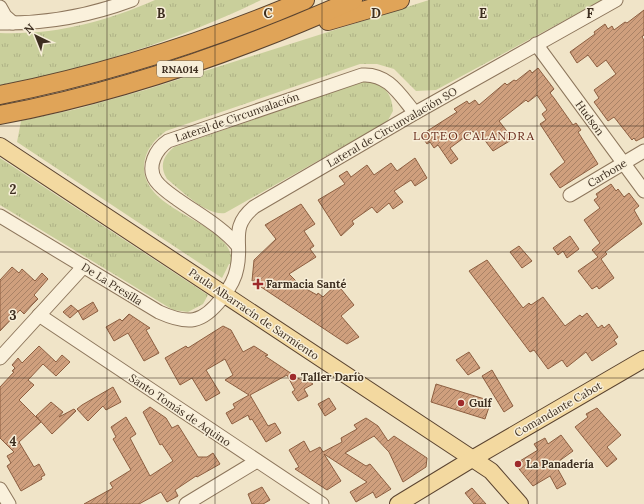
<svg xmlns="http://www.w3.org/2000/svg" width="644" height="504" font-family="Lora,serif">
	<defs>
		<pattern id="grass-tufts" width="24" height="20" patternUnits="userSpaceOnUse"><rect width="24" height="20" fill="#c9cf9b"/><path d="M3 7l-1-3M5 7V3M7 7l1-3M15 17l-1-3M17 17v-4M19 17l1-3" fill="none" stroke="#aeb285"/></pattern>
		<pattern id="building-hatch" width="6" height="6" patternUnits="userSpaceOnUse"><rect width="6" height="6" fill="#cf9f7d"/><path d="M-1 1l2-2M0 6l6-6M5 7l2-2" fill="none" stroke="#a98266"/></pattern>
	</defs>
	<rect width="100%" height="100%" fill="#f0e4c8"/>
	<g fill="url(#grass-tufts)">
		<path d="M155,0H261C178,40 91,68 0,85V33C55,35 105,22 155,0Z"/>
		<path d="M429,0H602L436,90L416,91L394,69L377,64H360L166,131C154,140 145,150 144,166C142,214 235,221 232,264H229L222,278L17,142L21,121L77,109L145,90Z"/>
		<path d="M372,81C386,87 392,95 393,111L387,122L225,213C206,216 181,190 167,179C159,166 163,156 174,147L362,82Z"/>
		<path d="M0,158L208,295L203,304L188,312L173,310L0,205Z"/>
	</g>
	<g fill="url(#building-hatch)" stroke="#8d5f41">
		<path d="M644,10V35L642,37L644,40V137L636,141L634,138L632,140L614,117L608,121L594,102L599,98L594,90L616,74L606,60L597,67L588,55L577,63L570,52L595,34L594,32L605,24L608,29L612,26L614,30L625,22L627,23Z"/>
		<path d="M538,68L554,89L550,93L554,98L573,125L576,123L581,130L578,132L598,164L560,188L550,174L565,162L540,124L546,120L542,114L547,110L537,95L528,102L526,100L499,121L513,139L493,151L483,138L480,141L473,131L450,148L458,159L451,164L438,145L434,148L430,142L427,144L421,135L457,112L454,109L467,101L469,104L475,100L479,105L505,83L507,85L514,80L516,81L530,70L532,73Z"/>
		<path d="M415,158L427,178L415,186L411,180L394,191L403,202L393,209L389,203L377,213L372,207L352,221L354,224L341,236L318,200L345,184L339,176L347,171L351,177L367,165L374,175L391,163L397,171Z"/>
		<path d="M611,184L616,191L618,189L624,197L629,193L639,206L634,210L642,224L605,252L607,254L601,259L614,278L599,289L597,286L592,289L578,271L598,257L592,250L600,243L584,220L600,208L594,200L598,197L596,194Z"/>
		<path d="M301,204L315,224L304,231L314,246L310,249L316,257L289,274L301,286L317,295L318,293L323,297L337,284L354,305L341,316L359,337L347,344L252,281L254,260L276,239L265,225Z"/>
		<path d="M570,236L579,249L567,258L563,251L558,255L553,248Z"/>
		<path d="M519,246L532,261L522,268L510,252Z"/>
		<path d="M487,260L523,308L529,303L531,305L543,297L565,326L580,315L582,317L587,313L598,328L602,325L604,328L609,324L618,337L614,340L617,344L592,361L586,352L567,367L562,360L548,369L534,350L530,352L469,271Z"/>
		<path d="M12,267L19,273L22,269L35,281L42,273L48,279L34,295L38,299L32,305L24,314L20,310L0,331V280Z"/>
		<path d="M93,302L98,311L83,320L78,311L70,318L63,312L71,305L78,311Z"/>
		<path d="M129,314L150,328L146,330L159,353L144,361L128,333L114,341L106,327L120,319L122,321Z"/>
		<path d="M223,326L231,330L243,352L254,346L268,355L265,356L301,380L304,378L313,384L304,389L308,396L298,401L292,392L295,390L287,375L250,395L268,426L275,423L281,433L266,442L252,419L250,420L248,415L232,424L226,413L235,408L233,404L249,395L225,380L233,375L225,359L206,370L220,393L206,401L192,378L180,385L165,358L186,346L188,348Z"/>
		<path d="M39,346L56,362L62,355L70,362L56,376L43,364L28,380L34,385L19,400L41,422L19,442L34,467L39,464L45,475L41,477L42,479L21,491L7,466L11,463L7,456L14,452L0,438V387L14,372L12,371L15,368L12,365L18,358L22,363Z"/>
		<path d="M469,352L480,368L468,375L456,360Z"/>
		<path d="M492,370L513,406L504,412L482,376Z"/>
		<path d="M436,384L491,401L485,419L431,402Z"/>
		<path d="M113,387L121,402L106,410L103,406L88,421L77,409L82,405Z"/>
		<path d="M329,398L336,409L325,416L318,404Z"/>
		<path d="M51,402L63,412L59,417L74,409L76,411L52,434L36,416Z"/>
		<path d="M150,407L166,418L172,428L178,425L198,457H207L213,453L220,464L197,477L196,476L175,490L178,496L167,502L161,492L139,504H84L113,488L110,483L131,470L113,439L116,437L111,427L126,417L136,434L130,438L150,476L173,461L162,444L160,445L143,412Z"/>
		<path d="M597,408L621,435L607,447L617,459L607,467L575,427L588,417L586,414Z"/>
		<path d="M366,418L378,426L388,441L394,436L427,458L426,467L403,482L389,452L374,436L345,453L366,466L370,464L391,489L376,498L373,492L356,502L350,492L367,482L324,454L341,481L327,490L295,469L299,467L289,450L304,441L310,452L320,447L323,452L342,442L341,438L357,429L354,425Z"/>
		<path d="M561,435L573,451L555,464L566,484L557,489L550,476L533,486L515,464L538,450L534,444L545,438L548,444Z"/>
		<path d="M262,487L270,500L263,504H252L248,494Z"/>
		<path d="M472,488L486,504H474L465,493Z"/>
	</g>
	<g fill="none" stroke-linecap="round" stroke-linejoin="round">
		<defs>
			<g id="minor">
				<path d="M0,7L5,16L13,23"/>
				<path d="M0,23C46,24 89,16 132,0"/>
				<path d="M536,44L644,191"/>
				<path d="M570,195L644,151"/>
				<path d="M0,216L159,312C188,325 202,324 222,298C229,289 235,280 237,268C243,242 229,228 254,207L415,113L616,0"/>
				<path d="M238,246C221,226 198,214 177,199C170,194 161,188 156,181C146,167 156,149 168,141L362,75C388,73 400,95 415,113"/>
				<path d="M39,315L322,504"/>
				<path d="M0,358L84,266"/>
				<path d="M0,489L9,504"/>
				<path d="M186,504L257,461"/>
			</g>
			<g id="major">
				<path d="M0,146L491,471L520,504"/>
				<path d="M398,504L472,459L644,359"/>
			</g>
			<g id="highway">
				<path d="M328,21L400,0"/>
				<path d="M0,95C105,74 206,42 305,0"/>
				<path d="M0,115C122,92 239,51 353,0"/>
			</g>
		</defs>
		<use href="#minor" stroke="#8d765c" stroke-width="15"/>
		<use href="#major" stroke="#5b4430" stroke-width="18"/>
		<use href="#highway" stroke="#5b4430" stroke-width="20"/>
		<use href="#minor" stroke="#faf1dc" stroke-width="13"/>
		<use href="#major" stroke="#f3d9a0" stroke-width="16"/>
		<use href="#highway" stroke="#e0a458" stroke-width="18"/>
	</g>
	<path fill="none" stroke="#3d2e20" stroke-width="1" stroke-opacity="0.55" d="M107,0V504M215,0V504M322,0V504M429,0V504M537,0V504M0,126H644M0,252H644M0,378H644"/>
	<g fill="#9e2a2b" stroke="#f7eed8" stroke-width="1.5">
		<path d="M256 278h4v4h4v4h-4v4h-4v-4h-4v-4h4z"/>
		<circle cx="293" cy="377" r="4"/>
		<circle cx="461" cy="403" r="4"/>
		<circle cx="518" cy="464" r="4"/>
	</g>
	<g text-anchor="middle" stroke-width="3" stroke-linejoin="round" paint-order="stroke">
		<rect fill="#f7eed8" stroke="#756857" stroke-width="1" x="157" y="61" width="46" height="16" rx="3"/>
		<g font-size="10" font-weight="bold" fill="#3d2e20">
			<text x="180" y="73">RNA014</text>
		</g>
		<g font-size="11" fill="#3d2e20" stroke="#f7eed8">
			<text transform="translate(237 117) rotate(-19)" y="4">Lateral de Circunvalación</text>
			<text transform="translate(590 118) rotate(54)" y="4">Hudson</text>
			<text transform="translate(392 127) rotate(-30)" y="4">Lateral de Circunvalación SO</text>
			<text transform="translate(607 173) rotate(-31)" y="4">Carbone</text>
			<text transform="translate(112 284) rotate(32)" y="4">De La Presilla</text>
			<text transform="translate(254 314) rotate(34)" y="4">Paula Albarracín de Sarmiento</text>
			<text transform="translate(558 409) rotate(-30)" y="4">Comandante Cabot</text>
			<text transform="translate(180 410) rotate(34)" y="4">Santo Tomás de Aquino</text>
		</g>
		<g font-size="11" font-weight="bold" fill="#3d2e20" stroke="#f7eed8" text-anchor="start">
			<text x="266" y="288">Farmacia Santé</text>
			<text x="301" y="381">Taller Darío</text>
			<text x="469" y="407">Gulf</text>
			<text x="526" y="468">La Panadería</text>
		</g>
		<g font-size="12" letter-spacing="1" fill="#6b2e1e" stroke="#f7eed8">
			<text x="474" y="140">LOTEO CALANDRA</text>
		</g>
	</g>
	<g font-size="13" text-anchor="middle" font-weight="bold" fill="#3d2e20" stroke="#f7eed8" stroke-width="3" stroke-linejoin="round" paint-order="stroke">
		<text x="161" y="18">B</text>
		<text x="268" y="18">C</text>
		<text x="376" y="18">D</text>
		<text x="483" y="18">E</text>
		<text x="590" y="18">F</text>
		<text x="13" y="194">2</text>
		<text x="13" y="320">3</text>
		<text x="13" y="446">4</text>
	</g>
	<g transform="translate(36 36) rotate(317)" stroke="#f7eed8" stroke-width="3" paint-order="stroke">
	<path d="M0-3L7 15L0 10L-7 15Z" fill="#3d2e20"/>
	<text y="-6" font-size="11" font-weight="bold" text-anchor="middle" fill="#3d2e20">N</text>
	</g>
</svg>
